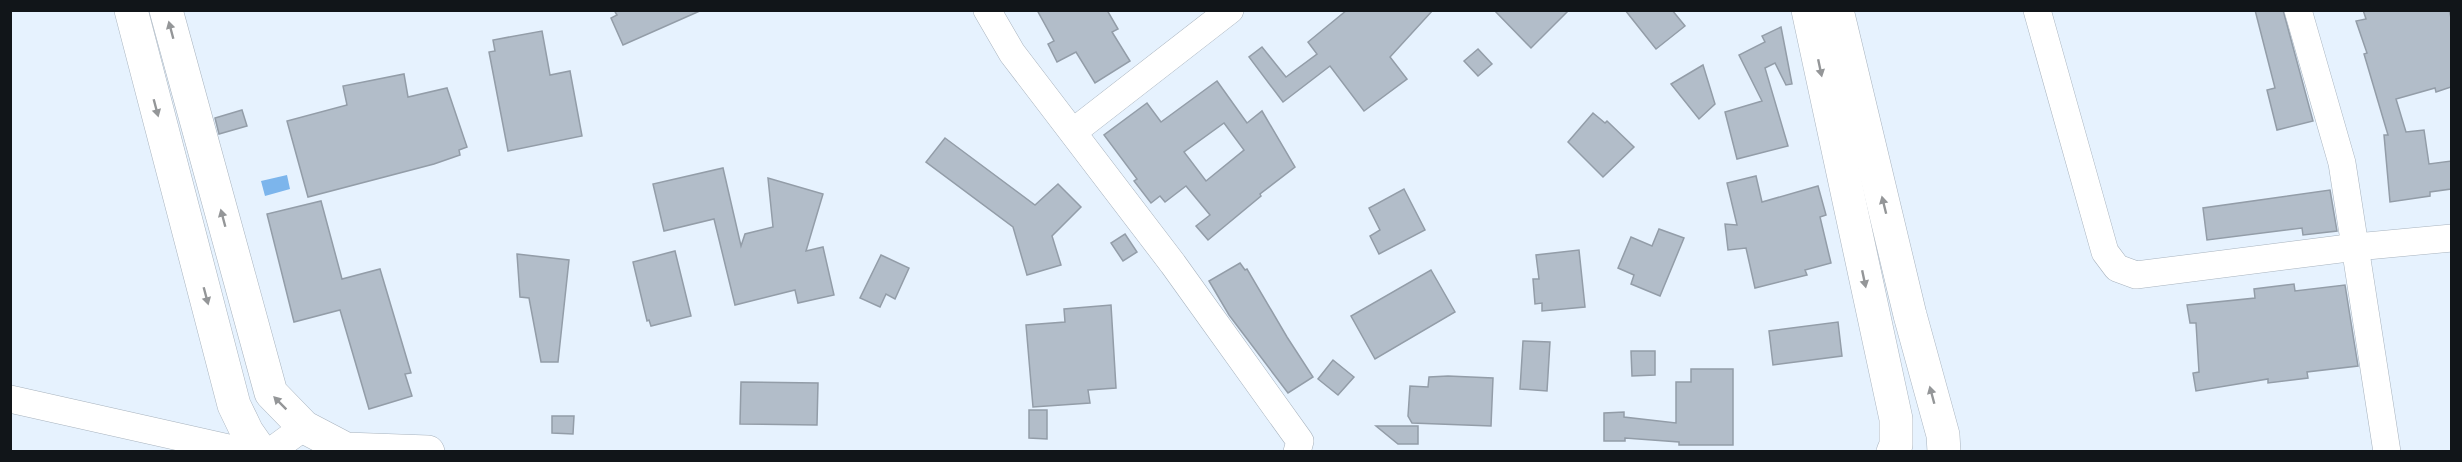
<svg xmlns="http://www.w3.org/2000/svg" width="2462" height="462" font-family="Arial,sans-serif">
	<rect width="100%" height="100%" fill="#e6f2fe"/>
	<path fill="#7cb5ec" d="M287,175L290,189L265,196L261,181Z"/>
	<g fill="#b2bdc9" stroke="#939da8" stroke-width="1.5" fill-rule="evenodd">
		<path d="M614,10H702L623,45L611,18L617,15Z"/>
		<path d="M1037,10H1107L1118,29L1112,32L1130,61L1095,83L1076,52L1057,62L1048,44L1054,41Z"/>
		<path d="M1347,10H1433L1390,57L1407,79L1364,111L1330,66L1283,102L1249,57L1262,47L1286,77L1317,54L1308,42Z"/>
		<path d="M1494,10H1569L1531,48Z"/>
		<path d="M1625,10H1672L1685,26L1656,49Z"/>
		<path d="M2255,10H2283L2313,121L2277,130L2267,90L2275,88Z"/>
		<path d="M2363,10H2449L2451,18V87L2436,92L2435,88L2396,99L2406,132L2424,130L2429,164L2451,161V189L2430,192V196L2390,202L2384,135H2388L2364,54L2367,53L2356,21L2366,19Z"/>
		<path d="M1781,27L1792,84L1786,85L1775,63L1765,68L1788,146L1737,159L1725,112L1762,101L1739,55L1765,42L1762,36Z"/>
		<path d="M542,31L550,75L570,71L582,136L508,151L489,52L495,51L493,40Z"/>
		<path d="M1478,49L1492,64L1478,76L1464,61Z"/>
		<path d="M1703,65L1715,104L1699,119L1671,84Z"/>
		<path d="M404,74L408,97L447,88L467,147L459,150L460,155L434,164L308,197L287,121L347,105L343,86Z"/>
		<path d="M1217,81L1247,123L1262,111L1295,167L1260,194L1261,196L1208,240L1196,226L1210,215L1186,186L1165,202L1160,196L1151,203L1134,181L1137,179L1104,135L1147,103L1161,122ZM1224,123L1244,150L1206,181L1184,152Z"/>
		<path d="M242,110L247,126L219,134L215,118Z"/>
		<path d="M1593,113L1605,123L1607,121L1634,147L1603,177L1568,142Z"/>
		<path d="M945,138L1035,205L1058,184L1081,207L1052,236L1061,265L1027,275L1013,227L926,162Z"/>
		<path d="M723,168L741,246L745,234L773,227L768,178L823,194L806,251L823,247L834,295L798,303L795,290L735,305L714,219L664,231L653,184Z"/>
		<path d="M1756,176L1762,202L1818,186L1826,215L1820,217L1831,263L1805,270L1807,275L1755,288L1746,248L1728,250L1725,224L1737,225L1727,183Z"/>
		<path d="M1404,189L1425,230L1379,254L1370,236L1380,230L1369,208Z"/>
		<path d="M2330,190L2337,231L2303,235L2302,228L2207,240L2203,208Z"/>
		<path d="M321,201L342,279L380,269L411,373L405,374L412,396L369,409L340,310L294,322L267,214Z"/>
		<path d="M1659,229L1684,238L1660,296L1631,284L1634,275L1618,268L1631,237L1652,246Z"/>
		<path d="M1125,234L1137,252L1123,261L1111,243Z"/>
		<path d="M1579,250L1585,307L1542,311V303L1535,304L1533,279H1539L1536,255Z"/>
		<path d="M675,251L691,316L651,326L649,320L647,321L633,262Z"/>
		<path d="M517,254L569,260L558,362H541L529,298L520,297Z"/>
		<path d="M881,255L909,268L895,299L886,294L880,307L860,298Z"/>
		<path d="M1240,263L1245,270L1247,269L1287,337L1313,377L1288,393L1229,315L1209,281Z"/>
		<path d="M1431,270L1455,312L1375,359L1351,316Z"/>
		<path d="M2294,284L2295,291L2345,285L2358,366L2307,372L2308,378L2268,383V379L2196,391L2193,373L2199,372L2196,323H2190L2187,305L2255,298L2254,289Z"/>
		<path d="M1111,305L1116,388L1088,390L1090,403L1033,407L1026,325L1065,322L1064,309Z"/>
		<path d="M1838,322L1842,356L1773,365L1769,331Z"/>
		<path d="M1523,341L1550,342L1547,391L1520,389Z"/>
		<path d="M1631,351H1655V375L1632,376Z"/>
		<path d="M1333,360L1354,377L1338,395L1318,379Z"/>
		<path d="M1691,369H1733V445H1679V442L1625,438V441H1604V413L1624,412V417L1676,423V382H1691Z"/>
		<path d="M1448,376L1493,378L1491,426L1412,423L1408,416L1410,386L1428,387L1429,377Z"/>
		<path d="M741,382L818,383L817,425L740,424Z"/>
		<path d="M1029,410H1047V439L1029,438Z"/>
		<path d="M552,416H574L573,434L552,433Z"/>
		<path d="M1376,426H1418V444H1398Z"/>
	</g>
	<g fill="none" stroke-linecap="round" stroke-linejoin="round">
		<defs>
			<g id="minor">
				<path d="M987,10L1012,53L1173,264L1300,441L1297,452"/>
				<path d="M2037,10L2105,252L2117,268L2136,275L2356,247L2452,238"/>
				<path d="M2298,10L2342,163L2387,452"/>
				<path d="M1073,132L1230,10"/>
				<path d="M10,399L246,452"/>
				<path d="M270,452L304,427"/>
			</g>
			<g id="tertiary">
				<path d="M131,10L234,405L247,432L261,452"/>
				<path d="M166,10L271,393L304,427L346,449L428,452"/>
				<path d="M1808,10L1896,419V445L1893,452"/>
				<path d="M1837,10L1910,315L1943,435L1944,452"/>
			</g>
		</defs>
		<use href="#minor" stroke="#a8b3be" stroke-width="28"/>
		<use href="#tertiary" stroke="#a8b3be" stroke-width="34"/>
		<use href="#minor" stroke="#fff" stroke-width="27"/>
		<use href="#tertiary" stroke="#fff" stroke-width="33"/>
	</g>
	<defs><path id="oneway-solid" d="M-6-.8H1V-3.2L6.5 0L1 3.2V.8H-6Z" transform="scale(1.5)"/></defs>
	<g fill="#949698">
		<use href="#oneway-solid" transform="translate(171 30) rotate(-105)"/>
		<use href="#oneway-solid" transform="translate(1820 68) rotate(78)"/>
		<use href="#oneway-solid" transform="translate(156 108) rotate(75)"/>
		<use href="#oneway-solid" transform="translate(1884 205) rotate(-104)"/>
		<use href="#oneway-solid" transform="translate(223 218) rotate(-105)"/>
		<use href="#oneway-solid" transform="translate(1864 279) rotate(78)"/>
		<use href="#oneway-solid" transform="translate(206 296) rotate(75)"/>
		<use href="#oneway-solid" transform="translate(1932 395) rotate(-105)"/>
		<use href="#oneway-solid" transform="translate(280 403) rotate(-135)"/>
	</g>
	<rect width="2462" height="462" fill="none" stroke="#111519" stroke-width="24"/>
</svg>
